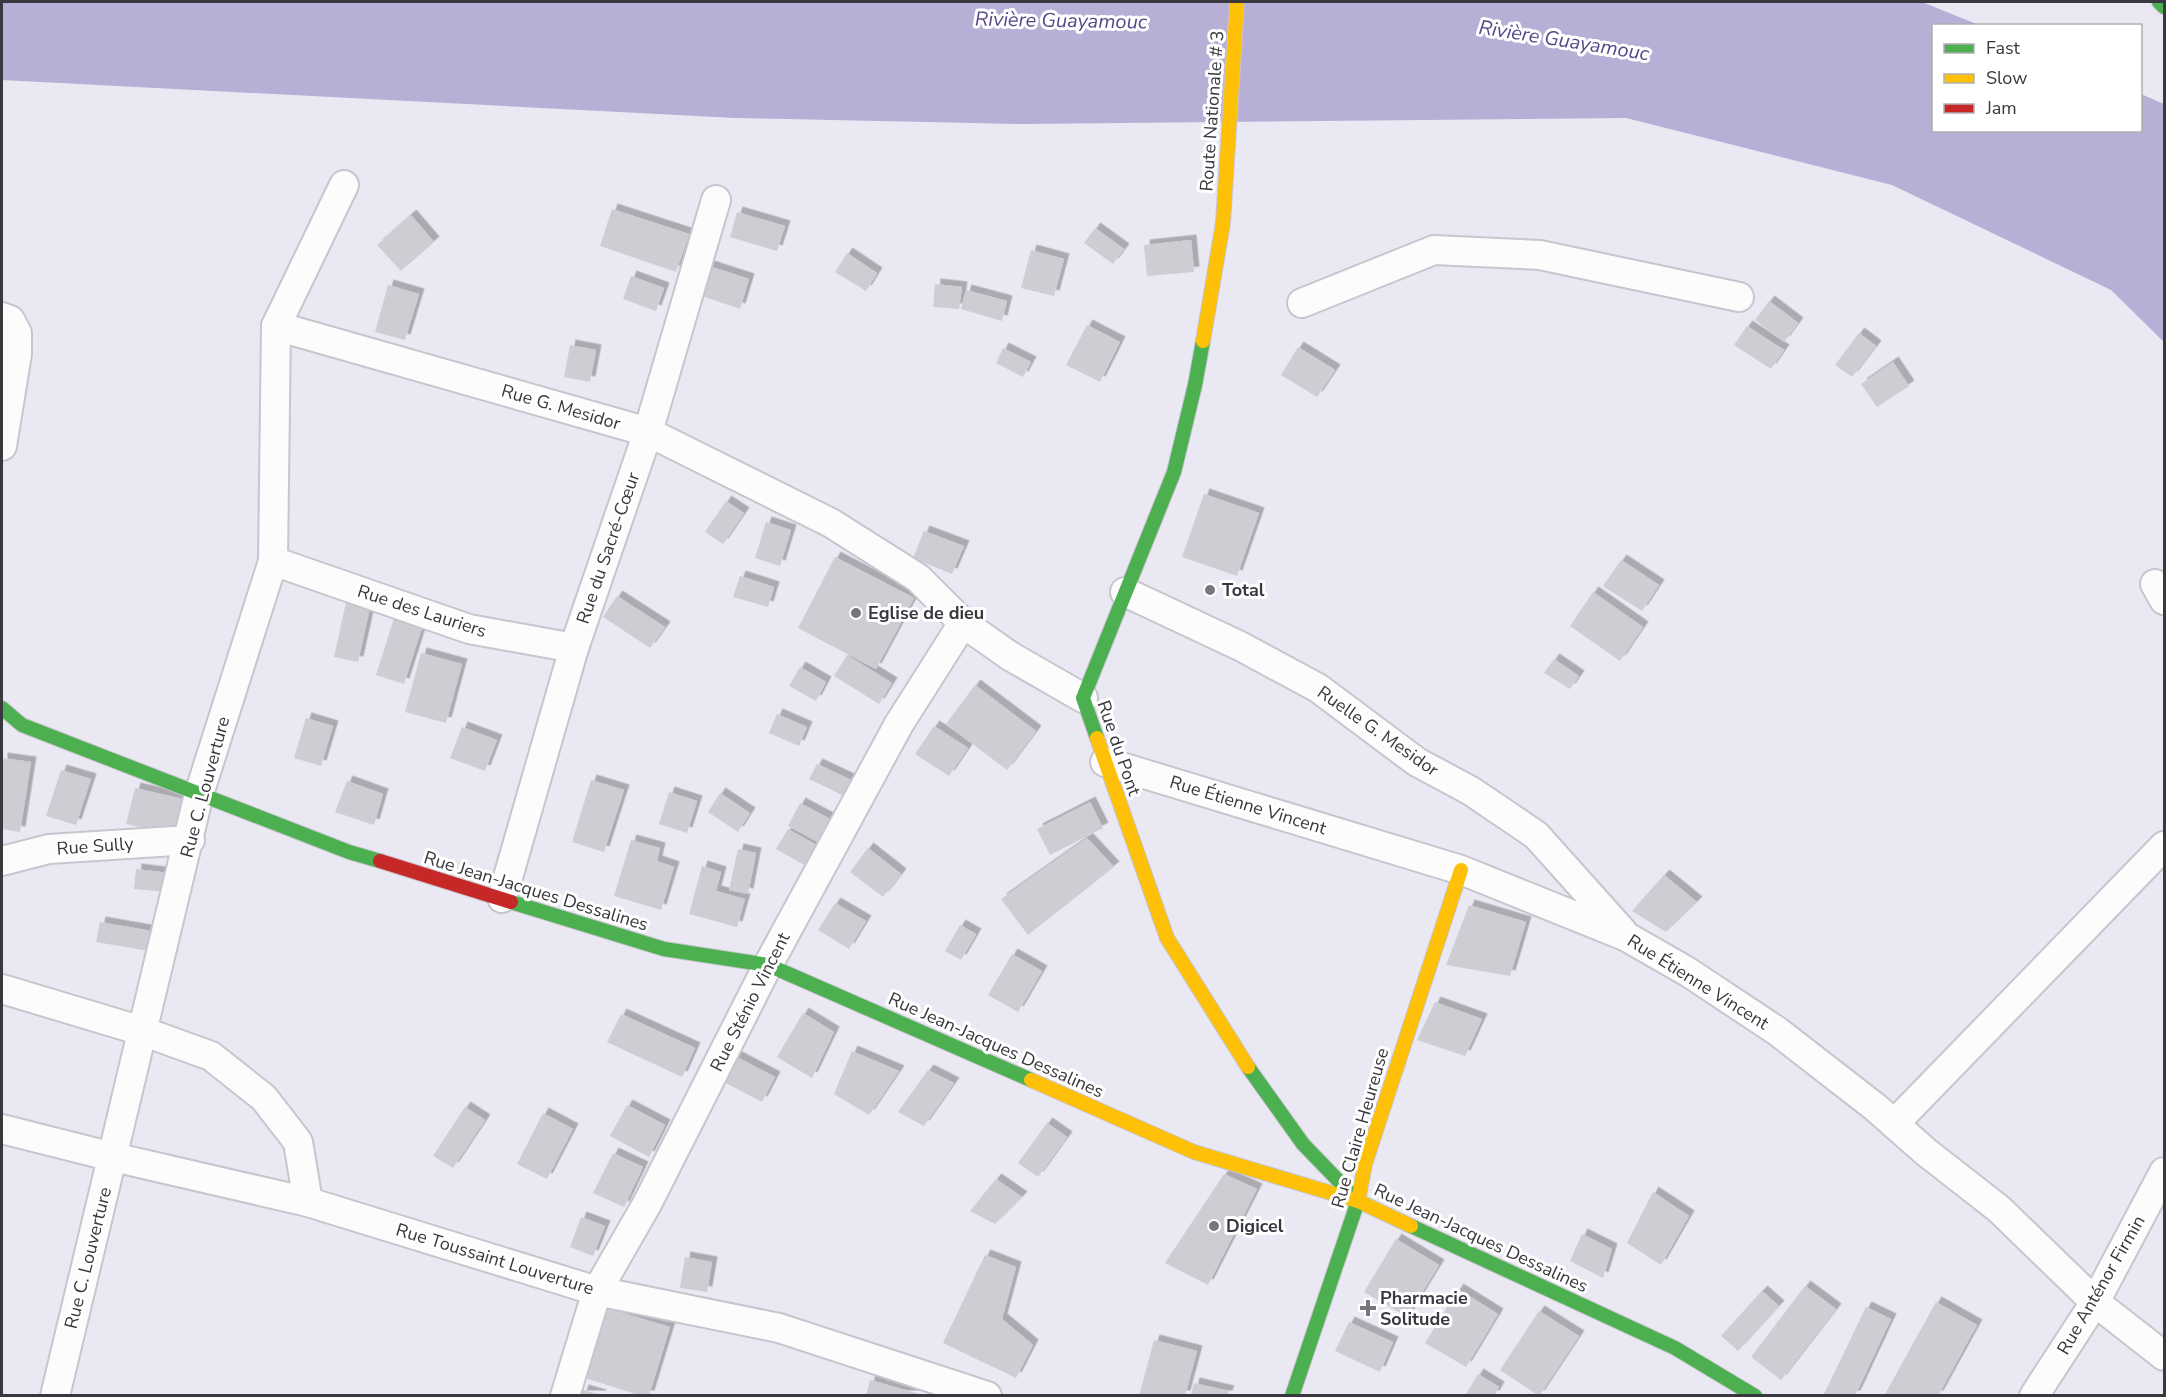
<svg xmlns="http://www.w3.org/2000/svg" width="2166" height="1397" font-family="'Nunito Sans',sans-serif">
	<defs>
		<filter id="shadow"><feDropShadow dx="5.5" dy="-5.5" stdDeviation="0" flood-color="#0004"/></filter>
	</defs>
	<rect width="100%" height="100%" fill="#eae8f2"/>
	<path fill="#b7afd6" d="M2,2H1922L1979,25L1934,26V130H2140L2141,94L2164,104V342L2111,290L1892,185L1626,118L1023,124L735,118L2,80Z"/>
	<g fill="#cecdd4" filter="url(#shadow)">
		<path d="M612,209L689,234L676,272L600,246Z"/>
		<path d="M737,212L785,226L777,251L730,237Z"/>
		<path d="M411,215L434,242L401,271L377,245Z"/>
		<path d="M1095,228L1124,249L1113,264L1084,243Z"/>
		<path d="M1191,240L1194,272L1147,276L1144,245Z"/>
		<path d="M1031,250L1064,259L1054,296L1021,288Z"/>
		<path d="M847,253L877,273L866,291L835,272Z"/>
		<path d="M709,266L749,279L740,309L699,295Z"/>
		<path d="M631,276L664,288L656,311L623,299Z"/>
		<path d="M935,284L962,287L959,309L933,307Z"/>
		<path d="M388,285L419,294L405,340L375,332Z"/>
		<path d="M966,290L1007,301L1002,321L961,309Z"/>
		<path d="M1769,301L1798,323L1784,342L1755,320Z"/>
		<path d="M1087,325L1120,342L1100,382L1066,365Z"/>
		<path d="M1747,326L1784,350L1771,369L1734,345Z"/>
		<path d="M1859,333L1876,346L1852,377L1835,365Z"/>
		<path d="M570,345L596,350L590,382L564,377Z"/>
		<path d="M1298,347L1335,370L1317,397L1281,375Z"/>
		<path d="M1003,348L1031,362L1023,377L996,363Z"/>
		<path d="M1893,362L1909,386L1877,407L1861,384Z"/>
		<path d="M1204,494L1259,513L1237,576L1182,557Z"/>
		<path d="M726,501L744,513L723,544L705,532Z"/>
		<path d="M766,522L791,530L780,566L755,558Z"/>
		<path d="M924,531L964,546L952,574L913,558Z"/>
		<path d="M835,557L914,598L876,669L798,628Z"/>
		<path d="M1621,560L1659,585L1642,611L1603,586Z"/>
		<path d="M740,576L774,587L768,607L733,597Z"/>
		<path d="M1593,592L1643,627L1620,661L1570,626Z"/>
		<path d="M617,596L665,627L650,648L603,617Z"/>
		<path d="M347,598L371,603L358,662L334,657Z"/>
		<path d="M396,612L425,618L404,684L376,675Z"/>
		<path d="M421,653L462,664L446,723L405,712Z"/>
		<path d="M847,655L892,683L879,704L834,676Z"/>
		<path d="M1554,659L1579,676L1570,689L1544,673Z"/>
		<path d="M800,667L826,682L816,701L789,686Z"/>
		<path d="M975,685L1036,731L1007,770L946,724Z"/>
		<path d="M777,714L807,727L799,746L769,733Z"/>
		<path d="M306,718L333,726L321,766L294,758Z"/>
		<path d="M934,726L968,748L949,776L915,754Z"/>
		<path d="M462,727L497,740L485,771L450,758Z"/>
		<path d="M2,758L31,762L20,832L2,829Z"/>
		<path d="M817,764L851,780L844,796L809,779Z"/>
		<path d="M61,770L91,779L76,825L46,816Z"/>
		<path d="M591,780L624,790L604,852L572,842Z"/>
		<path d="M347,781L383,794L374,825L335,812Z"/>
		<path d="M135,788L183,799L174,835L126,824Z"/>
		<path d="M669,792L697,801L687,833L659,824Z"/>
		<path d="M720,793L750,813L738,832L708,812Z"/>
		<path d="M1090,802L1103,828L1050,855L1037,829Z"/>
		<path d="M800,803L832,820L820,843L788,826Z"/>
		<path d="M788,829L818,846L806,866L776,849Z"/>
		<path d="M1087,838L1114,867L1028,935L1001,899Z"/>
		<path d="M631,840L660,848L657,861L674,867L661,910L614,896Z"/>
		<path d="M868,848L901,874L883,897L850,872Z"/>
		<path d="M738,849L756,853L748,894L729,890Z"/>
		<path d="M702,866L721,872L716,891L745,899L737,927L689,914Z"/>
		<path d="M136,869L169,873L167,892L134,889Z"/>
		<path d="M1664,875L1697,902L1666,932L1632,911Z"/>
		<path d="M835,903L866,921L849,949L818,930Z"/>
		<path d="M1469,905L1526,922L1510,976L1446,965Z"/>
		<path d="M100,922L163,933L160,953L96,942Z"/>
		<path d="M960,925L976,934L961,960L945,951Z"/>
		<path d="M1012,954L1042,971L1018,1012L988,995Z"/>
		<path d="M1435,1002L1482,1019L1465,1056L1417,1040Z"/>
		<path d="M803,1013L834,1032L812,1078L777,1057Z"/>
		<path d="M621,1014L695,1048L682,1077L607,1042Z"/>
		<path d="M852,1051L899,1071L869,1115L834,1094Z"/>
		<path d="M733,1055L775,1077L762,1102L720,1080Z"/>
		<path d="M928,1070L954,1083L924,1126L898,1112Z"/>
		<path d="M627,1105L665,1125L649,1157L610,1136Z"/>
		<path d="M465,1107L485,1120L453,1168L433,1156Z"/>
		<path d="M543,1113L573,1129L547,1179L517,1164Z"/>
		<path d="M1047,1123L1067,1137L1038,1177L1018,1163Z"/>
		<path d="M613,1153L643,1167L624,1207L593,1193Z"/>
		<path d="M1224,1174L1257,1189L1208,1285L1165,1263Z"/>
		<path d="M996,1179L1022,1197L995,1224L970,1211Z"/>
		<path d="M1653,1192L1689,1216L1661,1265L1627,1243Z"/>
		<path d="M581,1217L605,1226L593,1256L570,1247Z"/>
		<path d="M1582,1234L1612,1249L1603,1278L1570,1261Z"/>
		<path d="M1396,1239L1439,1265L1407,1317L1364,1292Z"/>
		<path d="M985,1255L1016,1267L1002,1319L1033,1345L1016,1378L943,1343Z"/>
		<path d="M685,1257L712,1262L707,1292L680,1288Z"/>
		<path d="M1805,1286L1836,1309L1781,1380L1751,1357Z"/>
		<path d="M1458,1289L1498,1314L1466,1367L1425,1343Z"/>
		<path d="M1762,1291L1779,1306L1738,1351L1721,1336Z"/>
		<path d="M1936,1302L1977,1325L1938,1396H1884Z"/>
		<path d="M1866,1307L1891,1319L1855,1396H1823Z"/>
		<path d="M606,1308L670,1327L649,1396H642L585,1378Z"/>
		<path d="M1539,1311L1579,1336L1539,1396L1500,1370Z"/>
		<path d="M1349,1322L1393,1342L1380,1372L1335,1351Z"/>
		<path d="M1154,1340L1197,1351L1185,1396H1139Z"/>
		<path d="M1478,1374L1499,1387L1494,1396H1465Z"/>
		<path d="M870,1380L923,1395V1396H866Z"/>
		<path d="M1194,1383L1229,1391L1227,1396H1191Z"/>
		<path d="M583,1390L601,1395V1396H581Z"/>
	</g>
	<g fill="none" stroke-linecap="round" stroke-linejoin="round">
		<defs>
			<g id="street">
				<path d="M1302,303L1434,250L1540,255L1739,297"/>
				<path d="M2,317L10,320L17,333V354L2,446"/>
				<path d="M276,326L648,432L831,523L918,578L963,623L1010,656L1083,698"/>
				<path d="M273,561L469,629L574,648"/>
				<path d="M2155,584L2164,600"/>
				<path d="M1125,592L1240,646L1318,688L1417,762L1471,791L1536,835L1622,931"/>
				<path d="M1105,762L1461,870L1627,937L1688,972L1777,1031L1875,1107L1926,1152L1999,1209L2095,1302L2164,1356"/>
				<path d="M2,861L49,849L190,840"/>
				<path d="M502,898L574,648L648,432L716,200"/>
				<path d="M2,989L142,1031L211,1056L264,1098L298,1142L308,1202"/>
				<path d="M1894,1124L2164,846"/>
				<path d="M2,1129L113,1157L308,1202L597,1291L779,1328L987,1396"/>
				<path d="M55,1396L199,794L273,561L276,326L344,185"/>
				<path d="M565,1396L597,1291L647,1204L768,965L899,724L963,623"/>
				<path d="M2034,1396L2095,1302L2164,1172"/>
			</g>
			<g id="fast">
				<path d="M2159,2L2164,7"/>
				<path d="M2,708L22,725L349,852L380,861"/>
				<path d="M1097,738L1083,698L1174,472L1195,385L1203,341"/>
				<path d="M511,902L664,949L768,965L1031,1080"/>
				<path d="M1248,1067L1303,1144L1358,1201L1292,1396"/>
				<path d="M1411,1226L1675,1348L1755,1396"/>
			</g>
			<g id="slow">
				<path d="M1203,341L1223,223L1237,2"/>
				<path d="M1097,738L1167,938L1248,1067"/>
				<path d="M1031,1080L1194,1152L1358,1201L1411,1226"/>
				<path d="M1358,1201L1365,1164L1461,870"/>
			</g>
			<path id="jam" d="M380,861L511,902"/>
		</defs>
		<use href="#street" stroke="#c7c5cd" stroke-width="32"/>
		<use href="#fast" stroke="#c7c5cd" stroke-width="16"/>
		<use href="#slow" stroke="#c7c5cd" stroke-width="16"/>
		<use href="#jam" stroke="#c7c5cd" stroke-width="16"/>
		<use href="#street" stroke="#fcfcfd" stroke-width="28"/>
		<use href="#fast" stroke="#4caf50" stroke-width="14"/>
		<use href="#slow" stroke="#ffc107" stroke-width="14"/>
		<use href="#jam" stroke="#c62828" stroke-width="14"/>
	</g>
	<g fill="#77767d" stroke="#fff" stroke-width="2">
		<circle cx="1210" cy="590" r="6"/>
		<circle cx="856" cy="613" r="6"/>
		<circle cx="1214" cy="1226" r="6"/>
		<path d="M1365 1299h6v6h6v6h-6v6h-6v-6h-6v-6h6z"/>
	</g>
	<g text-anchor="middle" stroke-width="6" stroke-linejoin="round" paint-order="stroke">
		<g font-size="18" fill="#39383e" stroke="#fff">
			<text transform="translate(1212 111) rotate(-86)" y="6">Route Nationale # 3</text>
			<text transform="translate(561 407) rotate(16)" y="6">Rue G. Mesidor</text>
			<text transform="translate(608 548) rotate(-71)" y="6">Rue du Sacré-Cœur</text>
			<text transform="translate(422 611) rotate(18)" y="6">Rue des Lauriers</text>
			<text transform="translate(1378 731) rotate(35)" y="6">Ruelle G. Mesidor</text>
			<text transform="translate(1119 748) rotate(71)" y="6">Rue du Pont</text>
			<text transform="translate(205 787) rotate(-75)" y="6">Rue C. Louverture</text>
			<text transform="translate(1248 805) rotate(17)" y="6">Rue Étienne Vincent</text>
			<text transform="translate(95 846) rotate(-4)" y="6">Rue Sully</text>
			<text transform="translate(536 891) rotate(17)" y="6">Rue Jean-Jacques Dessalines</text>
			<text transform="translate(1698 982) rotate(32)" y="6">Rue Étienne Vincent</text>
			<text transform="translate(750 1002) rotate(-63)" y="6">Rue Sténio Vincent</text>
			<text transform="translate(996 1045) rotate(24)" y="6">Rue Jean-Jacques Dessalines</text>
			<text transform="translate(1360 1128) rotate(-74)" y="6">Rue Claire Heureuse</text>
			<text transform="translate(1481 1238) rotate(25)" y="6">Rue Jean-Jacques Dessalines</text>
			<text transform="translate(88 1258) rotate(-76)" y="6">Rue C. Louverture</text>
			<text transform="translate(495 1259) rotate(17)" y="6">Rue Toussaint Louverture</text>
			<text transform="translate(2101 1285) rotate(-60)" y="6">Rue Anténor Firmin</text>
		</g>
		<g font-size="18" font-weight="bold" fill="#39383e" stroke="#fff" text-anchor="start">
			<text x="1222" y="596">Total</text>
			<text x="868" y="619">Eglise de dieu</text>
			<text x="1226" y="1232">Digicel</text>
			<text x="1380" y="1304">Pharmacie<tspan x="1380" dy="21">Solitude</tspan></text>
		</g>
		<g font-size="20" font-style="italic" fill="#584888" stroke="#fff">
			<text transform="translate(1061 20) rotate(1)" y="7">Rivière Guayamouc</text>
			<text transform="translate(1564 40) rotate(9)" y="7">Rivière Guayamouc</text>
		</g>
	</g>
	<rect width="2166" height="1397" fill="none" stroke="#39383e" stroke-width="6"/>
	<rect x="1932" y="24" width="210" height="108" fill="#ffffff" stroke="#b0afb2" stroke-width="1.5"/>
	<rect x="1944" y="44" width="30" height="9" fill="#4caf50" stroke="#b0afb2" stroke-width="1.5"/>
	<text x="1986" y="54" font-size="18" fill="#39383e">Fast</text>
	<rect x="1944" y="74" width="30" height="9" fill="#ffc107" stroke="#b0afb2" stroke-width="1.5"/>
	<text x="1986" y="84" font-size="18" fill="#39383e">Slow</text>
	<rect x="1944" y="104" width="30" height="9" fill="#c62828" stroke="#b0afb2" stroke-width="1.5"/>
	<text x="1986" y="114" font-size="18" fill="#39383e">Jam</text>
</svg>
